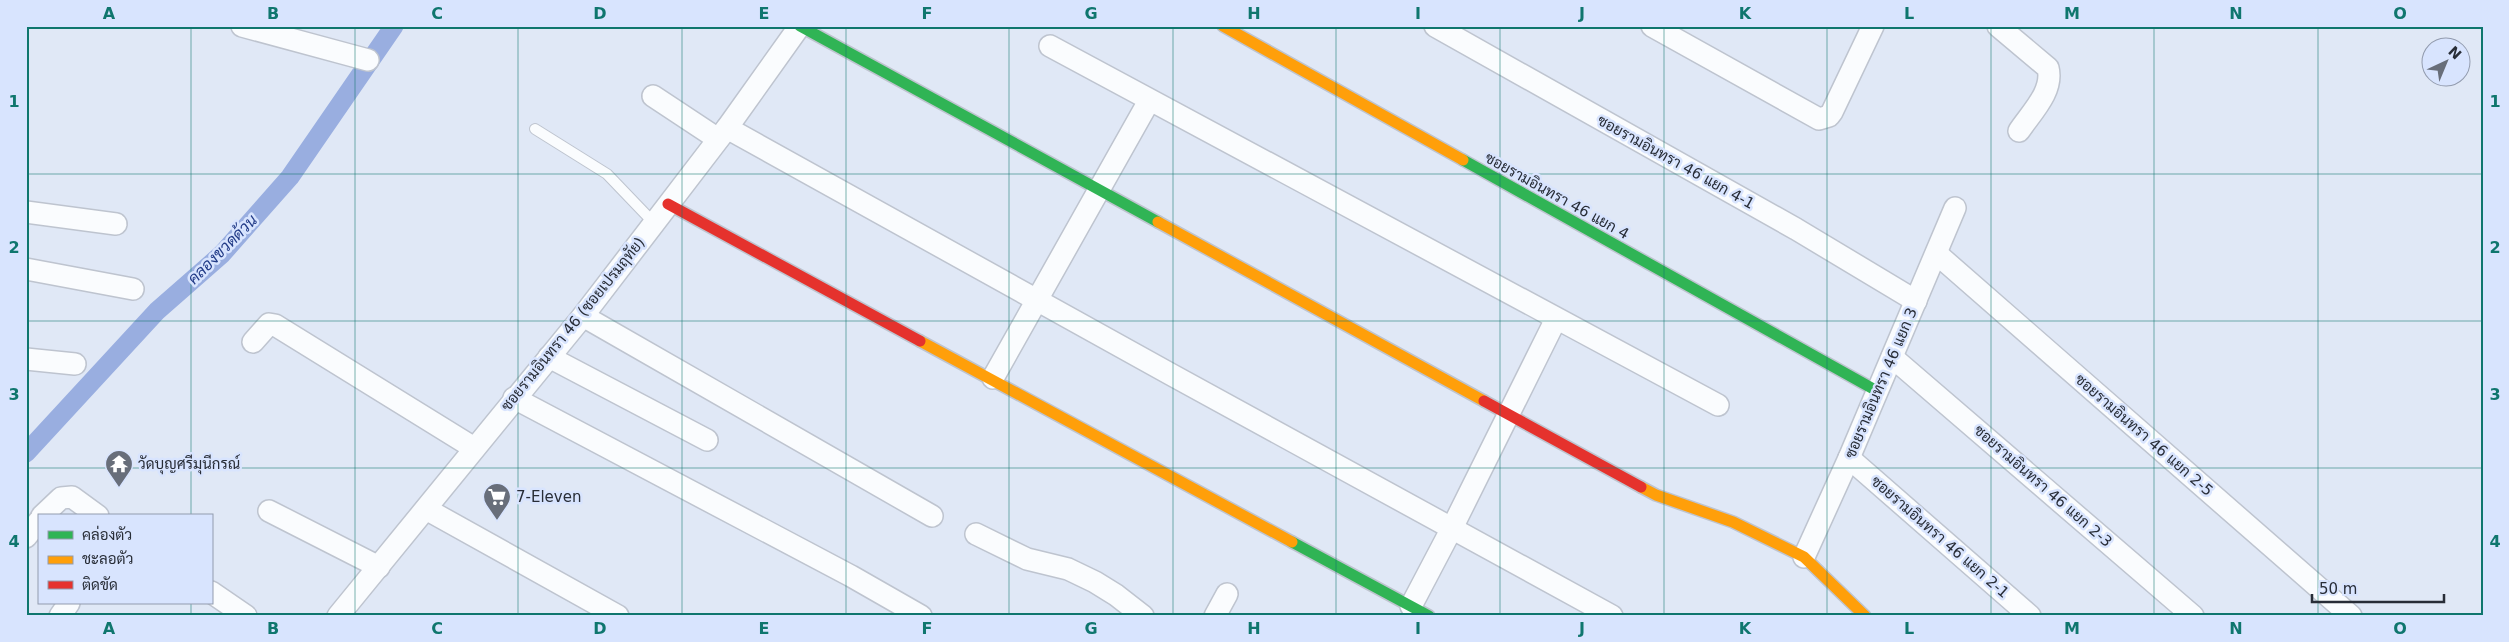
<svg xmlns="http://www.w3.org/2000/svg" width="2509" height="642" font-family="'DejaVu Sans',Sarabun,sans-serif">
	<rect width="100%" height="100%" fill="#e0e8f6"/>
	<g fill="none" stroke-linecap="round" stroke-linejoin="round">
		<path stroke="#99aee0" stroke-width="19" d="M26,453L157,311L222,254L290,177L394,26"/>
		<defs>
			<path id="lane" d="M535,129L607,174L654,223"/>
			<g id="street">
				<path d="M242,26L368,60"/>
				<path d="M1435,26L1796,229L1916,301"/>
				<path d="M1652,26L1819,119L1829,116L1832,112L1873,26"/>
				<path d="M1998,26L2048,68C2054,91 2031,113 2019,131"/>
				<path d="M1050,46L1718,405"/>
				<path d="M653,96L718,139"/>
				<path d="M727,128L1172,375L1612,616"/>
				<path d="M26,212L116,224"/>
				<path d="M1937,254L2351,616"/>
				<path d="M26,269L133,289"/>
				<path d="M583,316L932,516"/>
				<path d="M253,342L269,324L275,325L474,448"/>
				<path d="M549,357L707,440"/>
				<path d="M1892,357L2193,616"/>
				<path d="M26,359L75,364"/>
				<path d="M993,378L1149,101"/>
				<path d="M514,398L851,576L921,616"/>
				<path d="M1849,458L2030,616"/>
				<path d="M426,509L618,616"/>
				<path d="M269,511L379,567"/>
				<path d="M42,516L61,498L72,497L98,516"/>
				<path d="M976,534L1027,559L1068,569L1095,582L1116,595L1143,616"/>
				<path d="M26,537L39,521"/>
				<path d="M1804,557L1849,458L1955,208"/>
				<path d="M211,592L246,616"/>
				<path d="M1411,606L1452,528L1556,319"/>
				<path d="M60,616L69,603"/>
				<path d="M338,616L583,316L727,128L799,27"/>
				<path d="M1215,616L1227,594"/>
			</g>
			<g id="fast">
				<path d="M800,26L1158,222"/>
				<path d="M1463,160L1877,391"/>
				<path d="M1292,542L1429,616"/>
			</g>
			<g id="slow">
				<path d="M1223,26L1463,160"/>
				<path d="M1158,222L1484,401"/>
				<path d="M920,341L1292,542"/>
				<path d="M1641,487L1656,495L1733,522L1804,557L1865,616"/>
			</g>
			<g id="jam">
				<path d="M668,204L920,341"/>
				<path d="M1484,401L1641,487"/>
			</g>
		</defs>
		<use href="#lane" stroke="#bec4cf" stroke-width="12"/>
		<use href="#street" stroke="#bec4cf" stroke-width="24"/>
		<use href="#fast" stroke="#bec4cf" stroke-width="14"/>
		<use href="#slow" stroke="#bec4cf" stroke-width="14"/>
		<use href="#jam" stroke="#bec4cf" stroke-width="14"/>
		<use href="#lane" stroke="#fafcfe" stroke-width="10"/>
		<use href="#street" stroke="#fafcfe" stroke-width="21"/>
		<use href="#fast" stroke="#30b455" stroke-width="11"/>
		<use href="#slow" stroke="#ff9f0a" stroke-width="11"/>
		<use href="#jam" stroke="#e5322d" stroke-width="11"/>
	</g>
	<path fill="none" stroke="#0f766e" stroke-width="1" stroke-opacity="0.55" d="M191,26V516M355,26V616M518,26V616M682,26V616M846,26V616M1009,26V616M1173,26V616M1336,26V616M1500,26V616M1664,26V616M1827,26V616M1991,26V616M2154,26V616M2318,26V616M26,174H2483M26,321H2483M26,468H2483M191,603V616"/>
	<defs>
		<symbol id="temple-pin" viewBox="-11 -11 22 30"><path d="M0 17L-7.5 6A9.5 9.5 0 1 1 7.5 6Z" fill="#686e7a" stroke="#d8e4fe"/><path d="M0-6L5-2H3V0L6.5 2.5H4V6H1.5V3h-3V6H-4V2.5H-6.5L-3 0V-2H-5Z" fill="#fff"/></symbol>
		<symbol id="supermarket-pin" viewBox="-11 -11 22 30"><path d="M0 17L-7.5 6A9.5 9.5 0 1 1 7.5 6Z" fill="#686e7a" stroke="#d8e4fe"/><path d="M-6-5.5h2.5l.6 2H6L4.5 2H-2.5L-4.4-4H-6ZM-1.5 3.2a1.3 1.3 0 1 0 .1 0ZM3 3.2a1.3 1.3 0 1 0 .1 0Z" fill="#fff"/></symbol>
	</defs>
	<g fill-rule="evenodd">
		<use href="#temple-pin" x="103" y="448" width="32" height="43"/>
		<use href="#supermarket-pin" x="481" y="481" width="32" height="43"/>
	</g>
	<g text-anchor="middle" stroke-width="5" stroke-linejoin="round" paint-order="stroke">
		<g font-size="15" fill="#282d37" stroke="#d8e4fe">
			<text transform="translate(1676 162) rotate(29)" y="5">ซอยรามอินทรา 46 แยก 4-1</text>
			<text transform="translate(1557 196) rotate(29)" y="5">ซอยรามอินทรา 46 แยก 4</text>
			<text transform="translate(573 324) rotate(-51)" y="5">ซอยรามอินทรา 46 (ซอยเปรมฤทัย)</text>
			<text transform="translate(1881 383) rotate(-67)" y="5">ซอยรามอินทรา 46 แยก 3</text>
			<text transform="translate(2144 435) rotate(41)" y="5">ซอยรามอินทรา 46 แยก 2-5</text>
			<text transform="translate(2043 486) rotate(41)" y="5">ซอยรามอินทรา 46 แยก 2-3</text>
			<text transform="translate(1940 537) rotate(41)" y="5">ซอยรามอินทรา 46 แยก 2-1</text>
		</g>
		<g font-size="15" fill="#282d37" stroke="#d8e4fe" text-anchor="start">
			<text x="138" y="469">วัดบุญศรีมุนีกรณ์</text>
			<text x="516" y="502">7-Eleven</text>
		</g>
		<g font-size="16" font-style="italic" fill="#223b87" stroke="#d8e4fe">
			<text transform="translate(222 249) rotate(-45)" y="6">คลองขวดด้วน</text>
		</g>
	</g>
	<rect width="2509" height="642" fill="none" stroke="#d8e4fe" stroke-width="55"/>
	<rect x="38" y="514" width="175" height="90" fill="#d8e4fe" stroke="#929bae"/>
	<rect x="48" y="531" width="25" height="8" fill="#30b455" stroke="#929bae"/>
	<text x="82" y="540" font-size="15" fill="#282d37">คล่องตัว</text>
	<rect x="48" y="556" width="25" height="8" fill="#ff9f0a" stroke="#929bae"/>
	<text x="82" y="564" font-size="15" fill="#282d37">ชะลอตัว</text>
	<rect x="48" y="581" width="25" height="8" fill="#e5322d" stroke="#929bae"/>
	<text x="82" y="590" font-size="15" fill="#282d37">ติดขัด</text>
	<g transform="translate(2446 62) rotate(44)"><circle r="24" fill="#d8e4fe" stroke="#929bae"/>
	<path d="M0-4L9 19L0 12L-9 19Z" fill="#686e7a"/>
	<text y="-8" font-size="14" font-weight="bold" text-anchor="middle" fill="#282d37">N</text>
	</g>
	<path d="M2312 594v8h132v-8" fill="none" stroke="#282d37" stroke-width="2.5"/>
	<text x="2319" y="594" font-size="15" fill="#282d37" stroke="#d8e4fe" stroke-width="4" paint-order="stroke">50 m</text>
	<rect x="28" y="28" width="2454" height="586" fill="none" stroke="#0f766e" stroke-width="2"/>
	<g font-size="16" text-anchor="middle" font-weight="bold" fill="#0f766e">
		<text x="109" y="19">A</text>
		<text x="273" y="19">B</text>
		<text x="437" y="19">C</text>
		<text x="600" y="19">D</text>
		<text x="764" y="19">E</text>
		<text x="927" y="19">F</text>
		<text x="1091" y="19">G</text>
		<text x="1254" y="19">H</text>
		<text x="1418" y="19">I</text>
		<text x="1582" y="19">J</text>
		<text x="1745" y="19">K</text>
		<text x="1909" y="19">L</text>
		<text x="2072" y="19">M</text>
		<text x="2236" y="19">N</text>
		<text x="2400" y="19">O</text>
		<text x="14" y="107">1</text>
		<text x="2495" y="107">1</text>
		<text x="14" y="253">2</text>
		<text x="2495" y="253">2</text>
		<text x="14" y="400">3</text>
		<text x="2495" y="400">3</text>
		<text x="14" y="547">4</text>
		<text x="2495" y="547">4</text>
		<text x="109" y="634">A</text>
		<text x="273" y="634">B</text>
		<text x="437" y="634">C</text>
		<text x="600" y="634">D</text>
		<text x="764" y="634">E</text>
		<text x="927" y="634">F</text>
		<text x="1091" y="634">G</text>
		<text x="1254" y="634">H</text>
		<text x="1418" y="634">I</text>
		<text x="1582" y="634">J</text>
		<text x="1745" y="634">K</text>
		<text x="1909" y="634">L</text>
		<text x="2072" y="634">M</text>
		<text x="2236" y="634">N</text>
		<text x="2400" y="634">O</text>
	</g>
</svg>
